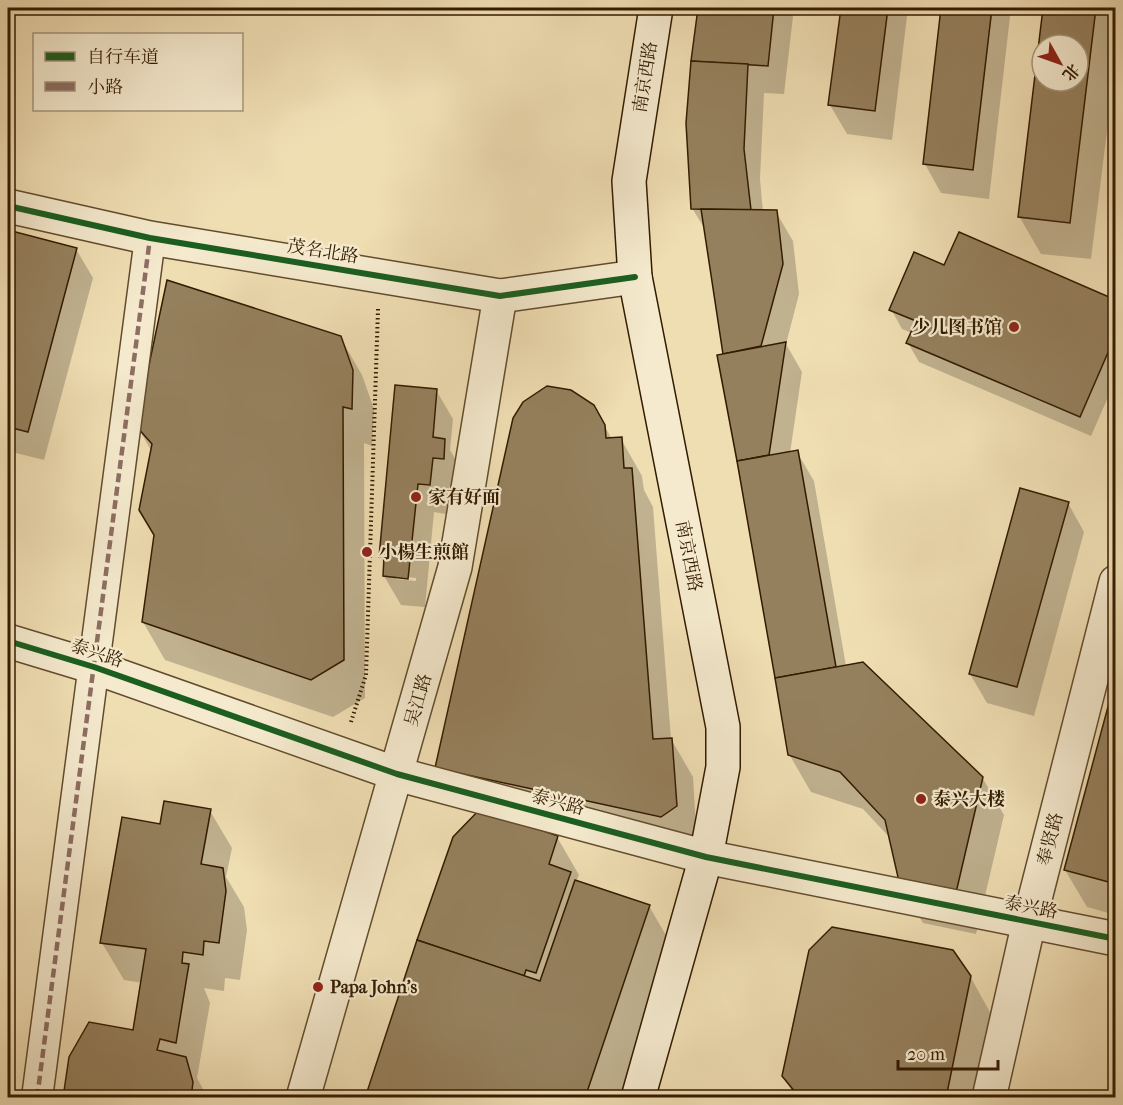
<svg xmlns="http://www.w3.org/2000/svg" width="1123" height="1105" font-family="'IM FELL French Canon','Noto Serif SC',serif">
	<rect width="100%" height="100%" fill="#f0deb3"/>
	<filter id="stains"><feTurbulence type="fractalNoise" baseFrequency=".00333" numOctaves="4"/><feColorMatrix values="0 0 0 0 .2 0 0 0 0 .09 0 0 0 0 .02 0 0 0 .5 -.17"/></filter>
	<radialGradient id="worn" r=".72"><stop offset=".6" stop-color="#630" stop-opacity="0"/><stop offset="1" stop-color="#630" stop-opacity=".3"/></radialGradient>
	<g fill="#0003" fill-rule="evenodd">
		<path d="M701,8H794L784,94L764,93L760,179L763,212H776L793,241L799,294L786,344L802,372L790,453L797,452L814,481L846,666L982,777L1004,815L976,934L923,923L901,886L891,839L863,809L811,792L789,754L718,356L724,355L706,231L692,208L688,123Z"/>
		<path d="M842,8H908L892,140L847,134L830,105Z"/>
		<path d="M942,8H1011L989,199L941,193L925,164Z"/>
		<path d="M1045,8H1116V59L1091,259L1041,254L1019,216ZM1042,45H1078V81H1042Z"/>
		<path d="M8,232L76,249L93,278L44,460L8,451Z"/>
		<path d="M1116,301V379L1091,436L919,362L908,343L912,333L902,329L891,309Z"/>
		<path d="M340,337L362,375L374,409L372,446L364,443L365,698L333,717L165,660L143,622L156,536L152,452L137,426Z"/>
		<path d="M436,390L453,419L450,450L461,469L460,488L449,487L446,514L434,512L425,607L401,605L384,576L385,565L380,556ZM396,576L416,578V581L396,579Z"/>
		<path d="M593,406L612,439H621L642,476L644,490L653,507L671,739L693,777L697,844L493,813L557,837L579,875L576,882L649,906L671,944L619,1098H367L481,810L436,768Z"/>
		<path d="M1068,503L1084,532L1034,716L987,703L970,674Z"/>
		<path d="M1116,683V915L1087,907L1065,870Z"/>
		<path d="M210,811L232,848L226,877L244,907L247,930L240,980L225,978L224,991L204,988L210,1003L197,1078L208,1098H65L134,1032L143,983L124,980L102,943L161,826Z"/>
		<path d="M970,976L991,1014L975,1098H796L783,1076Z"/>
		<path d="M8,1073L13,1083L11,1092L18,1098H8Z"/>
	</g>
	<g fill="#95805d" stroke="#331b00" stroke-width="1.5" fill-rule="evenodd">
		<path d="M698,8H774L768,66L691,61Z"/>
		<path d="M841,8H888L875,111L828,105Z"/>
		<path d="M941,8H992L973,170L923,164Z"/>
		<path d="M1043,8H1096L1070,223L1018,217ZM1042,45H1078V81H1042Z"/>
		<path d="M691,61L748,64L744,149L751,210L691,209L686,123Z"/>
		<path d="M701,209L777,210L783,264L761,346L723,354Z"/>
		<path d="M8,230L77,248L28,432L8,427Z"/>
		<path d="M959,232L1116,300V334L1080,417L906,343L916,321L889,310L914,252L944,265Z"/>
		<path d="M167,280L341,336L353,370L352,409L343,407L344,660L311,680L142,622L154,535L139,510L152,444L136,426Z"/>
		<path d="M786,342L769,455L737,461L717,355Z"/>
		<path d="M395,385L437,389L433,437L445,439L444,459L433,458L430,485L418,484L408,579L383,576L384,557H379Z"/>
		<path d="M547,386L571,390L594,405L605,425L606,438L622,437L624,468H632L653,739L672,738L677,806L661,817L435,768L513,418L523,402Z"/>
		<path d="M798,450L836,667L775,678L737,461Z"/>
		<path d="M1020,488L1069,502L1017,687L969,674Z"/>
		<path d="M863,662L983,777L955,897L900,886L885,820L840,772L788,755L775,678Z"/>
		<path d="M1116,677V884L1064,870Z"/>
		<path d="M164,801L211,809L201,864L223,868L226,891L219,943L204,941L203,955L183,952L182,963L189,964L176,1043L160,1039L157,1050L186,1057L193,1082L191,1098H63L69,1057L89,1022L133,1030L146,949L100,943L122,817L160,824Z"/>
		<path d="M480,809L558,836L549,864L571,872L536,973L526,970L524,976L417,940L453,837Z"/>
		<path d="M575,880L650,905L585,1098H365L417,940L540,981Z"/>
		<path d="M832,927L953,950L971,976L946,1098H800L782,1076L809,950Z"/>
	</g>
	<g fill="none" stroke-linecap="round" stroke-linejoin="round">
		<defs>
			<path id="pedestrian" d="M37,1098L150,238"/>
			<g id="minor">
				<path d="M8,206L150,238L500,296L635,277"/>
				<path d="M8,641L94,667L397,774L706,857L1116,939"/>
				<path d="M303,1098L455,567L500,296"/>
				<path d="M989,1098L1029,922L1116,582"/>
			</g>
			<path id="secondary" d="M638,1098L706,857L723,767V727L635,277L629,181L656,8"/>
		</defs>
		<use href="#pedestrian" stroke="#624c2d" stroke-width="33"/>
		<use href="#minor" stroke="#624c2d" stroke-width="36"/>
		<use href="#secondary" stroke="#331b00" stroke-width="36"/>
		<path stroke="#331b00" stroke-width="4" stroke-dasharray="1.5 3" stroke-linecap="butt" d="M351,722L366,675L378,309"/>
		<use href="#pedestrian" stroke="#f5eace" stroke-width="30"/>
		<use href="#minor" stroke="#f5eace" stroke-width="33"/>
		<use href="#secondary" stroke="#f5eace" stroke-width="33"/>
		<path stroke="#8d6e63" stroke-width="4.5" stroke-dasharray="9 4.5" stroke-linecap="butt" d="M37,1098L150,238"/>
		<defs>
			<g id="cycleway">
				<path d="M8,206L150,238L500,296L635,277"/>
				<path d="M8,641L94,667L397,774L706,857L1116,939"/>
			</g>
		</defs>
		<use href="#cycleway" stroke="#f5eace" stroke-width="10"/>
		<use href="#cycleway" stroke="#1b5e20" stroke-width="6"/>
	</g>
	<g fill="#8f2418" stroke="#f5eace" stroke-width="2">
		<circle cx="1014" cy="327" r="6"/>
		<circle cx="416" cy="497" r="6"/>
		<circle cx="367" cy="552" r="6"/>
		<circle cx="921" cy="799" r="6"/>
		<circle cx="318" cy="987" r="6"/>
	</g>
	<g text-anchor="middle" stroke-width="4.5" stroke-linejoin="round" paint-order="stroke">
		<g font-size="18" fill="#331b00" stroke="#f5eace">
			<text transform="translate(645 77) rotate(-81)" y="6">南京西路</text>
			<text transform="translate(323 251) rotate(9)" y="6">茂名北路</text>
			<text transform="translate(689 556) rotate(79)" y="6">南京西路</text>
			<text transform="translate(97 653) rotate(18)" y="6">泰兴路</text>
			<text transform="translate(418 700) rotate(-74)" y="6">吴江路</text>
			<text transform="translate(558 802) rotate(15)" y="6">泰兴路</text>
			<text transform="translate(1050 839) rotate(-76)" y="6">奉贤路</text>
			<text transform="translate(1031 907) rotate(11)" y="6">泰兴路</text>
		</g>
		<g font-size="18" font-weight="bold" fill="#331b00" stroke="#f5eace" text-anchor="start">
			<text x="1002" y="333" text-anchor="end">少儿图书馆</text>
			<text x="428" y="503">家有好面</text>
			<text x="379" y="558">小楊生煎館</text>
			<text x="933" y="805">泰兴大楼</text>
			<text x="330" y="993">Papa John's</text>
		</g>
	</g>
	<rect width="1123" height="1105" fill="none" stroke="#f0deb3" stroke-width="30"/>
	<rect x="9" y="9" width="1105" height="1087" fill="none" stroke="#331b00" stroke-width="3"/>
	<rect x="15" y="15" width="1093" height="1075" fill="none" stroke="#331b00" stroke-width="1.5"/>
	<rect x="33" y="33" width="210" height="78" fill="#f5eace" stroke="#a7977c" stroke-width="1.5"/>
	<rect x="45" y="52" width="30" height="9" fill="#1b5e20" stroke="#a7977c" stroke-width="1.5"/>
	<text x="87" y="63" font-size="18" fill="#331b00">自行车道</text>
	<rect x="45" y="82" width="30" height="9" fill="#8d6e63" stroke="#a7977c" stroke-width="1.5"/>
	<text x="87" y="93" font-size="18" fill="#331b00">小路</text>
	<g transform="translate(1060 63) rotate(130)"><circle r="28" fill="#f5eace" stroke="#a7977c" stroke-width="1.5"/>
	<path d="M0-4.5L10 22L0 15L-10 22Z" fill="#8f2418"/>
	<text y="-9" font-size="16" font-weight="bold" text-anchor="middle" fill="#331b00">北</text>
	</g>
	<path d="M898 1060v9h100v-9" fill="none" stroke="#331b00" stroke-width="3"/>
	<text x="907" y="1060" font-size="18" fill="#331b00" stroke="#f5eace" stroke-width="4.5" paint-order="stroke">20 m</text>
	<rect width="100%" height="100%" filter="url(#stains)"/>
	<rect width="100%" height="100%" fill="url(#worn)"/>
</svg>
